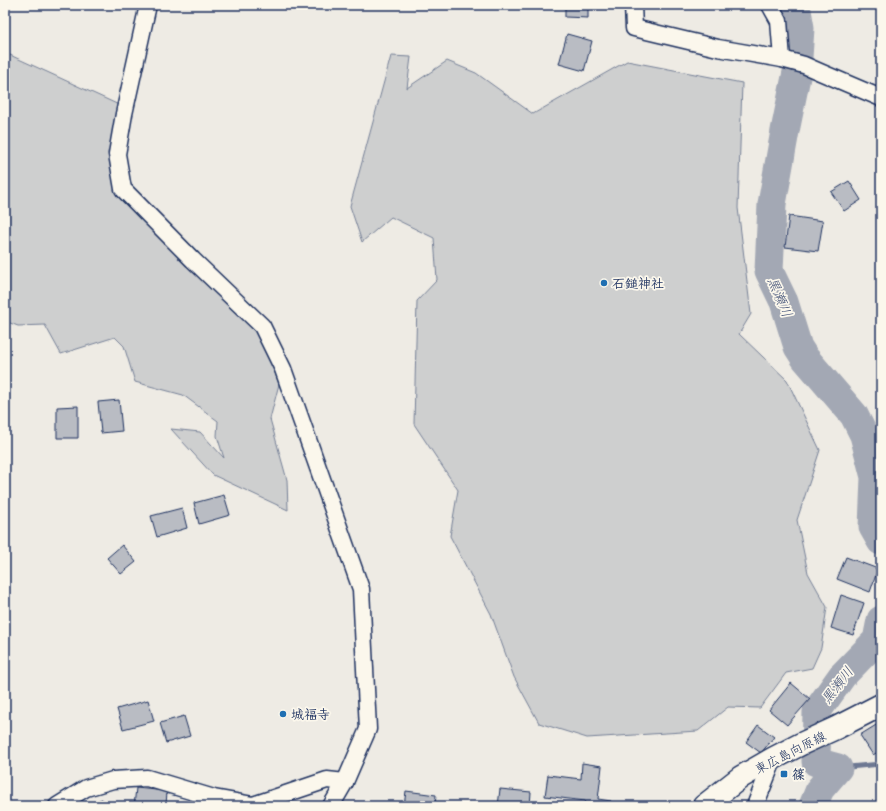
<svg xmlns="http://www.w3.org/2000/svg" width="886" height="811" font-family="'Patrick Hand','Klee One',sans-serif">
	<rect width="100%" height="100%" fill="#eeebe4"/>
	<filter id="ink" filterUnits="userSpaceOnUse"><feTurbulence type="fractalNoise" baseFrequency=".025" numOctaves="2"/><feDisplacementMap in="SourceGraphic" scale="8" xChannelSelector="R" yChannelSelector="G"/><feConvolveMatrix kernelMatrix="1 2 1 2 8 2 1 2 1" color-interpolation-filters="sRGB"/></filter>
	<g filter="url(#ink)">
		<g fill="#cecfcf" stroke="#747f96">
			<path d="M5,55H10L119,105L120,191L257,325L279,384L270,419L287,480L288,510L213,475L171,429L200,432L224,458L217,436L218,421L183,395L135,382L124,346L115,337L61,354L45,325L18,326L5,321Z"/>
			<path d="M391,56L411,57L407,88L447,61L476,73L533,114L627,61L742,83L738,208L751,314L739,334L787,380L820,450L797,520L808,573L827,607L821,648L812,668L786,673L760,708L728,707L698,731L587,738L539,723L514,677L491,614L450,536L458,490L414,424L417,301L437,280L434,238L391,217L362,242L350,206Z"/>
		</g>
		<g fill="none" stroke-linecap="round" stroke-linejoin="round">
			<path stroke="#6d7892" stroke-width="5" d="M838,768L881,764"/>
			<g stroke="#a3a8b4" stroke-width="29">
				<path d="M796,5L800,28L797,72L785,131L772,204L769,271L784,302L798,347L805,358L854,415L864,435L875,477L873,527L881,541"/>
				<path d="M813,806L820,789L838,768L816,762L817,711L842,676L877,640L881,620"/>
			</g>
		</g>
		<g fill="#b9bcc3" stroke="#1b2f5e">
			<path d="M565,5H588V18L565,17Z"/>
			<path d="M567,34L592,41L584,71L559,64Z"/>
			<path d="M849,181L861,200L844,211L831,192Z"/>
			<path d="M789,216L823,221L818,251L785,247Z"/>
			<path d="M119,400L122,431L101,433L98,402Z"/>
			<path d="M78,406V438H57V407Z"/>
			<path d="M224,495L230,515L199,524L194,503Z"/>
			<path d="M182,508L187,528L157,537L151,516Z"/>
			<path d="M122,545L136,562L121,574L107,558Z"/>
			<path d="M846,557L878,569L870,592L837,579Z"/>
			<path d="M841,595L864,603L853,635L831,628Z"/>
			<path d="M791,683L810,699L787,725L769,710Z"/>
			<path d="M148,700L154,721L123,729L117,709Z"/>
			<path d="M184,716L190,736L166,743L160,723Z"/>
			<path d="M881,722V750L873,755L860,735Z"/>
			<path d="M758,725L774,737L761,753L746,742Z"/>
			<path d="M582,763L602,766L598,799L611,801L610,806H584L585,801L545,796L548,775L581,779Z"/>
			<path d="M136,788L167,791L166,806H134Z"/>
			<path d="M500,789L531,792L530,806H498Z"/>
			<path d="M406,791L436,795L435,806H404Z"/>
			<path d="M102,799L105,806H85Z"/>
		</g>
		<g fill="none" stroke-linecap="round" stroke-linejoin="round">
			<defs>
				<g id="street">
					<path d="M148,5L124,114L117,154L123,189L193,260L262,326L283,369L361,589L368,729L345,782L331,806"/>
					<path d="M633,5L634,28L718,48L782,59L804,65L820,72L881,98"/>
					<path d="M770,5L779,21L782,59"/>
					<path d="M57,806L86,788L113,780L147,778L214,798L253,805L327,780L345,782"/>
					<path d="M755,806L774,758"/>
				</g>
				<path id="primary" d="M704,806L741,777L774,758L801,744L836,728L881,705"/>
			</defs>
			<use href="#street" stroke="#1b2f5e" stroke-width="19"/>
			<use href="#primary" stroke="#1b2f5e" stroke-width="25"/>
			<use href="#street" stroke="#fbf7ec" stroke-width="16"/>
			<use href="#primary" stroke="#fbf7ec" stroke-width="22"/>
		</g>
	</g>
	<g fill="#1f6fb2" stroke="#fbf7ec" stroke-width="1.5">
		<circle cx="604" cy="283" r="4"/>
		<circle cx="283" cy="714" r="4"/>
		<rect x="780" y="770" width="8" height="8" rx="2"/>
	</g>
	<g text-anchor="middle" stroke-width="3.5" stroke-linejoin="round" paint-order="stroke">
		<g font-size="13" font-weight="bold" fill="#1b2f5e" stroke="#fbf7ec" text-anchor="start">
			<text x="612" y="288">石鎚神社</text>
			<text x="291" y="719">城福寺</text>
			<text x="792" y="779">篠</text>
		</g>
		<g font-size="13" fill="#1b2f5e" stroke="#fbf7ec">
			<text transform="translate(790 752) rotate(-27)" y="5">東広島向原線</text>
		</g>
		<g font-size="14" font-style="italic" fill="#445378" stroke="#fbf7ec">
			<text transform="translate(780 297) rotate(67)" y="5">黒瀬川</text>
			<text transform="translate(837 685) rotate(-52)" y="5">黒瀬川</text>
		</g>
	</g>
	<rect width="886" height="811" fill="none" stroke="#fbf7ec" stroke-width="20"/>
	<rect x="10" y="10" width="866" height="791" fill="none" stroke="#1b2f5e" stroke-width="1.5" filter="url(#ink)"/>
</svg>
